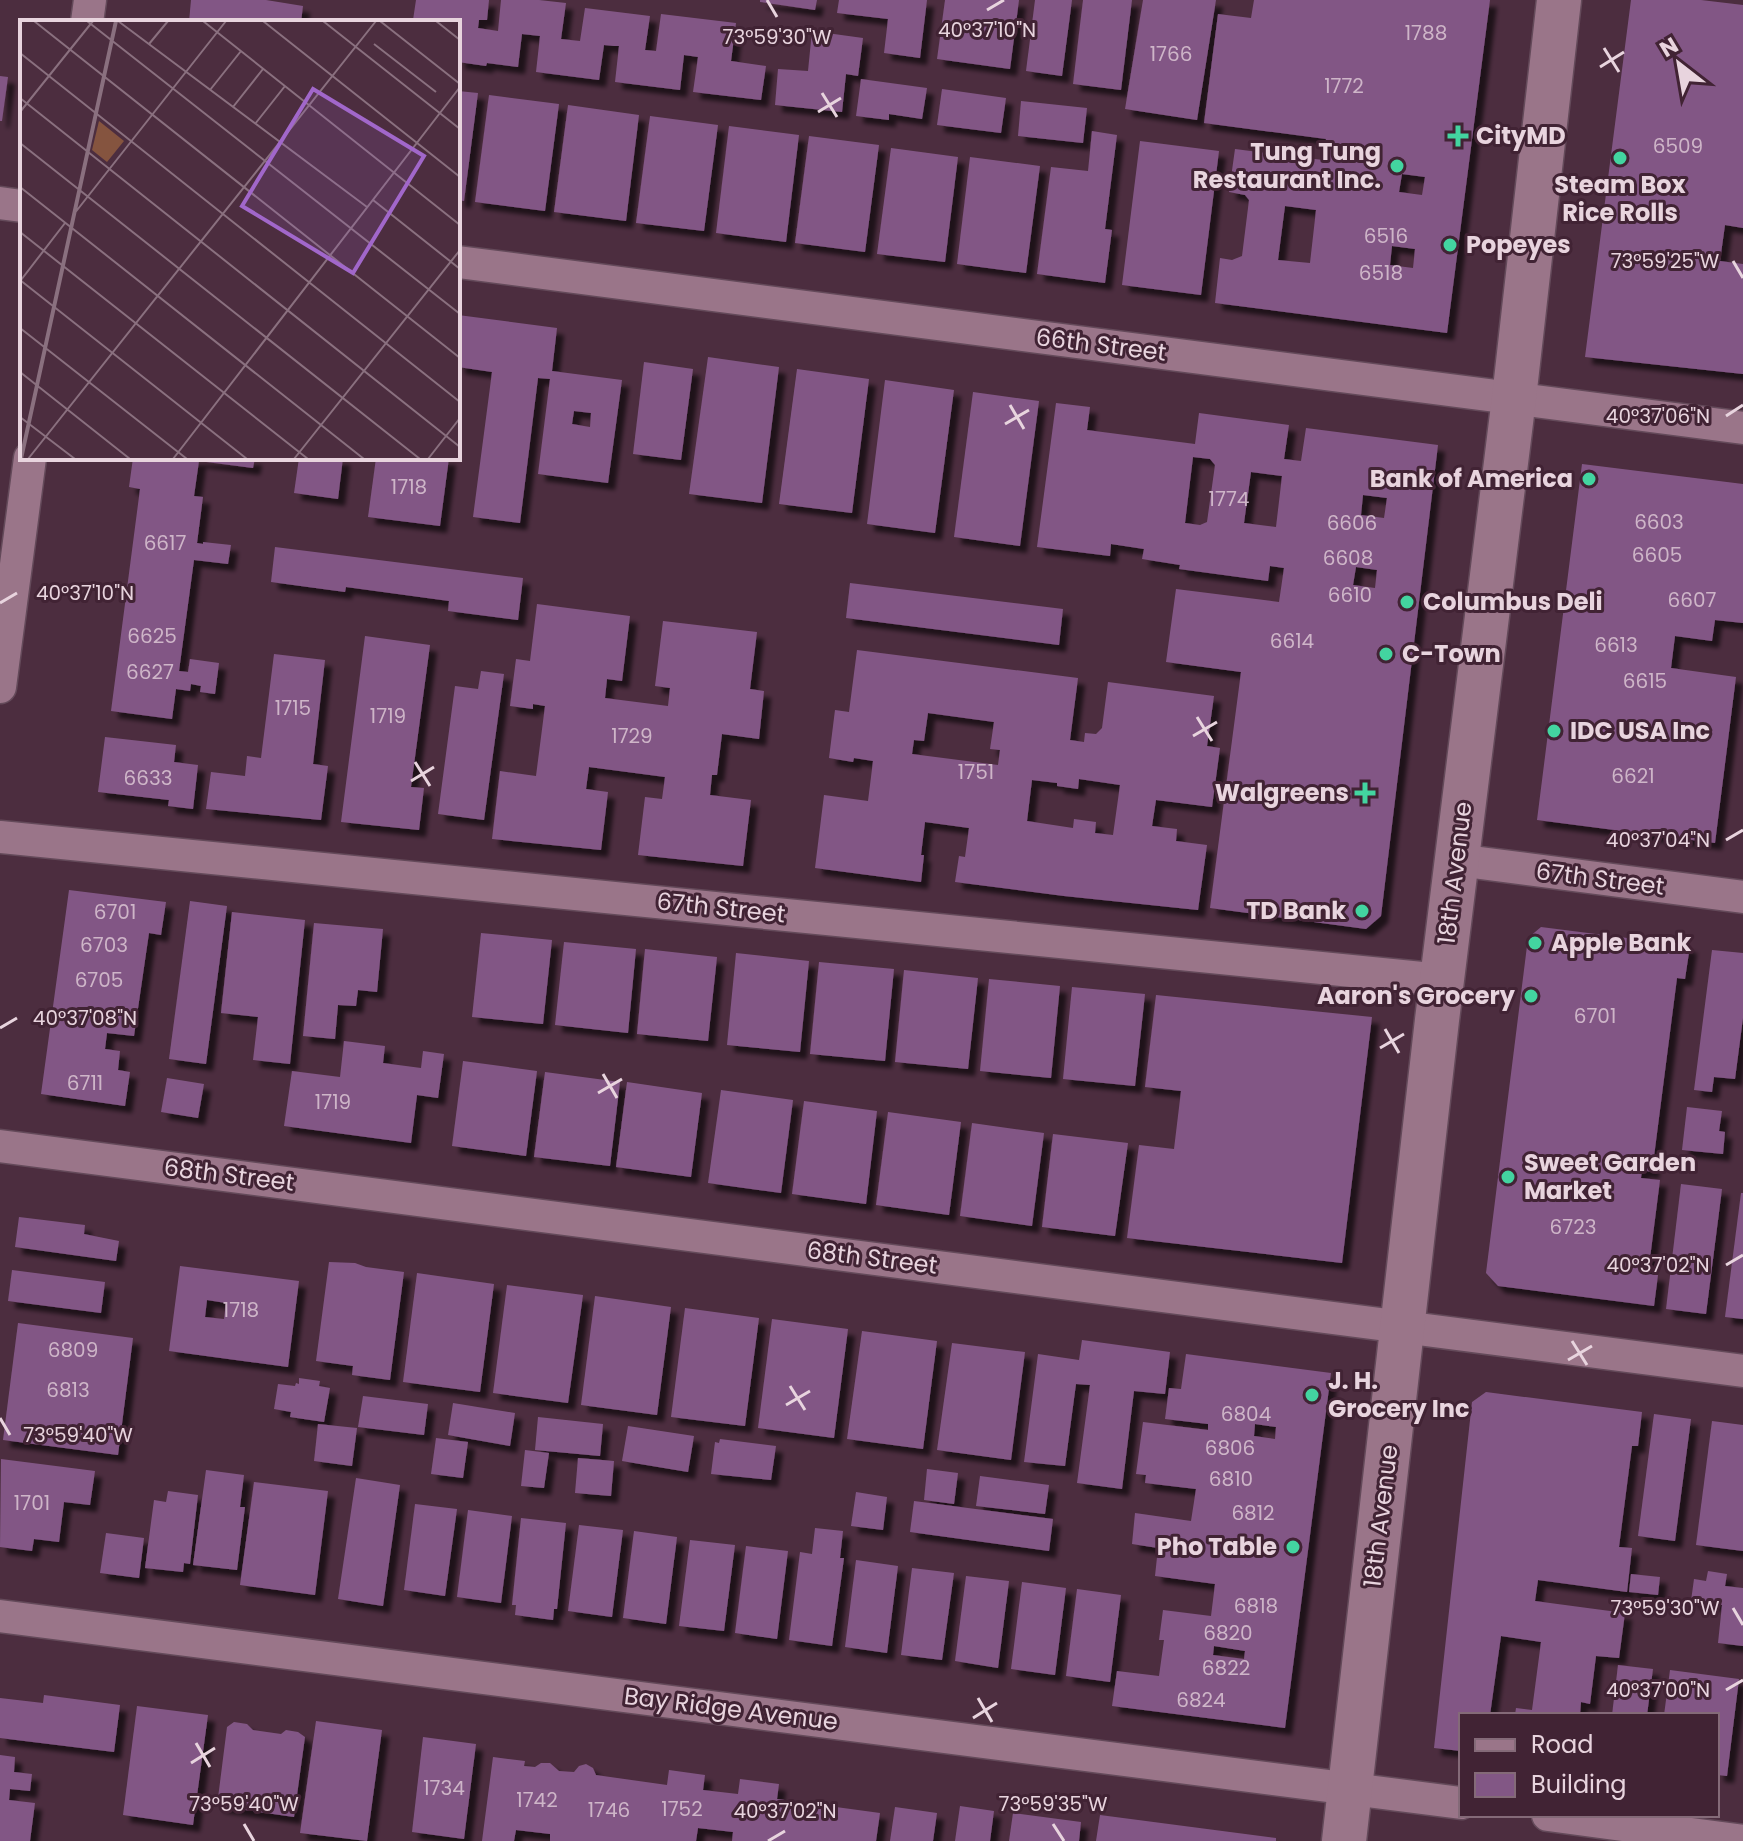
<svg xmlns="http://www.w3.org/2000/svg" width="1743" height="1841" font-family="Poppins,sans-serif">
	<defs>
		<filter id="shadow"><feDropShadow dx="7" dy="7" stdDeviation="2" flood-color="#0009"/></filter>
	</defs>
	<rect width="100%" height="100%" fill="#4c2d3f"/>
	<g fill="#825785" fill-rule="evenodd" filter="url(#shadow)">
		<path d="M191,0H266L303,6L301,22H189Z"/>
		<path d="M416,0H489L487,20H479L478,28L498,31L501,0H539L566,3L561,39L580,41L585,8L650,16L645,50L656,51L661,14L736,23L731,61L766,66L761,100L693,92L698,57L684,55L680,90L615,82L619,46H614L604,45L599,80L536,72L540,36L522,34L518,67L487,63L486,66L458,62L460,26H458V22L413,20Z"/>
		<path d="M760,0H817L815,10L760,2Z"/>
		<path d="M839,0H927L920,58L884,53L888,19L837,13Z"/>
		<path d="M945,0H1019L1010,69L937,59Z"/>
		<path d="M1035,0H1072L1062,76L1026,71Z"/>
		<path d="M1083,0H1132L1121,90L1073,84Z"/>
		<path d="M1143,0H1216L1197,120L1125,109Z"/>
		<path d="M1254,0H1490L1447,333L1215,303L1220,258L1232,260L1242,256L1249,200L1245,195L1229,192L1235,149L1323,160L1326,139L1204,123L1218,14L1251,18ZM1402,174L1425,177L1422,195L1399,192ZM1285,206L1316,210L1310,263L1278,260ZM1392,246L1415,249L1413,268L1390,265Z"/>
		<path d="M1631,0H1701L1743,5V228L1725,225L1720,261L1743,264V374L1585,357Z"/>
		<path d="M812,31L863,38L858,76L846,74L842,112L775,105L778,69L808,71Z"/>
		<path d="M0,76L8,77L2,121H0Z"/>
		<path d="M861,79L927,88L922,119L889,114V120L856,116Z"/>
		<path d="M942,89L1006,98L1001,133L937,125Z"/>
		<path d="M458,91L478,93L464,201L458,200Z"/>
		<path d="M489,95L559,104L545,211L475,202Z"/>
		<path d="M1021,101L1087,108L1083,143L1018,136Z"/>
		<path d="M568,105L639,115L626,221L554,212Z"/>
		<path d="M650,116L718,125L704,231L636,223Z"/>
		<path d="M729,126L799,135L786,242L716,233Z"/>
		<path d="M1092,131L1117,135L1105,229L1112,230L1105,283L1037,274L1051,167L1088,171Z"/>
		<path d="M809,136L879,145L865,252L795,243Z"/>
		<path d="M1140,141L1219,151L1201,295L1122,285Z"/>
		<path d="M891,148L958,157L945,262L877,254Z"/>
		<path d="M970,157L1040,166L1026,273L957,264Z"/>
		<path d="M458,315L557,328L552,371L622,380L608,483L538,474L550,379L538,378L520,523L473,517L492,372L458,367ZM574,411L591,413L590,427L572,424Z"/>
		<path d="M708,357L779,367L762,503L689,494Z"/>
		<path d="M644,362L693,369L681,460L633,454Z"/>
		<path d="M797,369L869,379L852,513L779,504Z"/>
		<path d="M885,380L954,390L935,533L867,524Z"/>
		<path d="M973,392L1039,401L1020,546L954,537Z"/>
		<path d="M1056,403L1090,407L1087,430L1195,444L1199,413L1289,425L1284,459L1301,461L1306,428L1438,445L1381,916L1366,929L1210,908L1241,672L1166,662L1176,589L1279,602L1284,568L1270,566L1268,581L1179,569L1180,565L1142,559L1144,549L1111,544L1110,556L1037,547ZM1193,457L1210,459L1215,465L1207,522L1200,525L1185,523ZM1251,472L1282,476L1276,527L1244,523ZM1363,495L1387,498L1384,518L1361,515ZM1356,567L1377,570L1375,588L1353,585Z"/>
		<path d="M133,458H255L253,468L199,461L194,496L203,497L197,543L203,544V542L231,545L228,564L194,560L179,671L188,672L190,659L219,663L215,694L200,692L201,686L191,684L190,691L176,689L172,719L111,711L140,489L129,487Z"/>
		<path d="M299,458H343L338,499L294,493Z"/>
		<path d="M376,458H449L440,526L368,517Z"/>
		<path d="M1582,464L1743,484V623L1715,620L1712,641L1675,636L1671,668L1736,677L1715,843L1537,820Z"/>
		<path d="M275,547L523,578L518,620L448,611L449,601L346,587L345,592L271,582Z"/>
		<path d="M850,583L1063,609L1059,645L846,618Z"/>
		<path d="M537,604L630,616L622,681L607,679L605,698L668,706L670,688L655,686L663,621L757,632L750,689L764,691L759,739L722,734L717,775H712L710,795L751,800L743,866L638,855L645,797L662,799L665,777L589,767L586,789L608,792L601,850L492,839L500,771L536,776L545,706L533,704V709L510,706L516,659L530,661Z"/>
		<path d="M365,636L430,645L411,787L424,788L419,830L341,822Z"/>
		<path d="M857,650L1078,678L1070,740L1084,742L1085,733L1096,734L1102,728L1108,682L1214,696L1207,746L1220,748L1212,807L1156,800L1152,826L1177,829L1176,841L1207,845L1198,910L1064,896L955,882L959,856L965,857L969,828L925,822L921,855H924L921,882L815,868L824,795L868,801L873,761L854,758L853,762L829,758L835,710L849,712ZM928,713L994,722L990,749L1000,750L998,765L912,754L914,740L924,741ZM1079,779L1120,785L1113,835L1095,833L1096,822L1074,819L1073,828L1027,821L1032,780L1057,783V786L1078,789Z"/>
		<path d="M274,654L325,660L313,764L328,766L321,820L206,809L211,772L245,776L247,756L261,758Z"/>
		<path d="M481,671L504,674L484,820L438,814L455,686L478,689Z"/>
		<path d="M105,737L176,745L174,762L198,765L193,809L168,806L169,800L98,792Z"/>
		<path d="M69,890L166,902L161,935L149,933L134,1036L107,1033L105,1049L120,1051L118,1070L130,1072L125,1106L41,1094Z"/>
		<path d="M190,901L227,906L206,1064L169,1059Z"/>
		<path d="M232,912L305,920L290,1064L253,1060L258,1017L221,1013Z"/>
		<path d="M314,923L383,929L377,992L358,990L356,1006L338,1005L335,1039L303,1036Z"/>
		<path d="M1541,927L1690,946L1685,979L1677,978L1652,1172L1642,1170L1641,1178L1660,1180L1648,1274L1658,1275L1654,1306L1498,1286L1486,1273L1528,938Z"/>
		<path d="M481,933L552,940L543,1024L472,1017Z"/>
		<path d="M564,942L636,949L628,1033L555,1025Z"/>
		<path d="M645,949L717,957L708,1041L637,1034Z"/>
		<path d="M1712,950L1743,953V1018L1735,1079L1714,1077L1712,1092L1694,1090Z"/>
		<path d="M736,953L809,961L800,1052L727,1045Z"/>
		<path d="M819,962L894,969L885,1061L810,1054Z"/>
		<path d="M904,970L978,978L968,1069L895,1062Z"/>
		<path d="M989,979L1060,986L1051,1078L980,1071Z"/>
		<path d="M1072,987L1145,994L1135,1086L1063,1079Z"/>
		<path d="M1156,995L1372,1017L1342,1263L1127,1238L1139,1145L1174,1149L1181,1091L1145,1087Z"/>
		<path d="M344,1041L385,1046L383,1063L421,1068L423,1051L444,1054L438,1098L417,1095L411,1143L284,1126L292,1071L340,1077Z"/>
		<path d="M463,1061L537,1071L526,1156L452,1146Z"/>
		<path d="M545,1072L620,1082L610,1166L534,1157Z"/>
		<path d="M167,1078L204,1084L198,1118L161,1112Z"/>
		<path d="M627,1082L702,1093L691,1177L616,1167Z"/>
		<path d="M721,1090L793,1100L781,1193L708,1183Z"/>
		<path d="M804,1101L877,1111L866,1204L792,1194Z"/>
		<path d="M1687,1107L1722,1111L1719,1131L1725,1132L1723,1154L1682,1150Z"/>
		<path d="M888,1112L961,1122L949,1215L876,1205Z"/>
		<path d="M972,1123L1044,1133L1032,1226L960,1216Z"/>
		<path d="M1053,1134L1128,1143L1115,1236L1042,1227Z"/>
		<path d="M1681,1184L1722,1189L1706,1314L1666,1309Z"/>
		<path d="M1741,1193H1743V1319L1725,1317Z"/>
		<path d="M19,1217L85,1225L84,1234L119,1241L116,1261L15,1247Z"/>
		<path d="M329,1262L355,1263L366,1267L404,1272L390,1380L352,1375L353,1366L316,1361Z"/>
		<path d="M180,1266L299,1281L288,1367L169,1351ZM207,1300L226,1303L224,1319L205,1317Z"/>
		<path d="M12,1270L105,1282L101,1313L8,1301Z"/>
		<path d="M417,1273L494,1284L480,1392L403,1382Z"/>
		<path d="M507,1285L583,1295L568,1403L493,1393Z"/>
		<path d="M595,1296L671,1307L657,1415L581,1405Z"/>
		<path d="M685,1308L759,1318L745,1426L671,1417Z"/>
		<path d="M772,1319L848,1329L834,1438L758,1428Z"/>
		<path d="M18,1323L133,1338L118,1455L3,1440Z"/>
		<path d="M862,1331L937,1341L923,1449L847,1439Z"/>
		<path d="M1082,1340L1170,1352L1165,1394L1134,1391L1122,1489L1077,1483L1090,1385L1076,1384L1065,1466L1024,1462L1038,1354L1079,1360Z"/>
		<path d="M952,1343L1025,1352L1011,1460L937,1450Z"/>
		<path d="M1186,1354L1331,1373L1285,1728L1112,1706L1117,1671L1159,1676L1164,1640H1159L1163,1610L1211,1616L1215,1584L1155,1576L1158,1548L1132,1544L1135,1513L1191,1521L1196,1489L1145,1483L1146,1475L1136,1474L1143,1422L1208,1430V1424L1165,1419L1169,1388L1181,1389ZM1255,1424L1276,1427L1275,1439L1254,1436ZM1214,1646L1245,1651L1244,1659L1213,1655Z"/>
		<path d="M299,1378L320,1381L319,1386L330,1388L324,1422L290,1417L291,1412L274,1409L278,1384L295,1386L296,1383L299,1384Z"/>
		<path d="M1486,1392L1642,1412L1638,1446H1632L1619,1547L1632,1548L1627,1592L1538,1580L1535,1601L1625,1613L1619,1658L1596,1656L1590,1704L1581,1702L1580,1715H1515L1516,1708L1532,1710L1541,1642L1501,1636L1490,1715H1461V1751L1434,1748L1472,1402Z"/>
		<path d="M363,1396L428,1404L424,1435L358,1427Z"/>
		<path d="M453,1403L515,1413L510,1446L448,1435Z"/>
		<path d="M1654,1414L1691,1419L1675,1541L1638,1536Z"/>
		<path d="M538,1417L603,1424L600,1456L535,1450Z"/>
		<path d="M1712,1421L1743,1425V1551L1696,1545Z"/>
		<path d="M318,1424L357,1428L352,1466L314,1461Z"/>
		<path d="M628,1426L694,1436L688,1472L622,1461Z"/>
		<path d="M436,1438L468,1442L463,1478L431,1474Z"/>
		<path d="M720,1439L776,1446L771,1480L711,1474L715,1442L719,1443Z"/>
		<path d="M525,1450L549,1453L544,1488L521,1486Z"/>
		<path d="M578,1458L614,1461L611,1496L575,1493Z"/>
		<path d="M1,1459L95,1471L90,1505L64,1502L59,1542L34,1539L32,1551L0,1547Z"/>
		<path d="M927,1469L958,1473L954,1504L924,1500Z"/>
		<path d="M206,1470L244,1475L240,1507H245L237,1570L193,1565Z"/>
		<path d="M980,1476L1049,1485L1045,1514L976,1506Z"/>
		<path d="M356,1478L400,1485L383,1606L338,1599Z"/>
		<path d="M254,1482L328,1491L315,1595L240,1585Z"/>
		<path d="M168,1491L198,1495L190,1564L184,1563L183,1572L145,1568L154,1500L166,1502Z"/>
		<path d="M856,1492L887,1497L883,1530L851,1526Z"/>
		<path d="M914,1501L1053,1519L1049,1551L910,1532Z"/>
		<path d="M415,1504L457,1509L445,1596L404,1590Z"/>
		<path d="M468,1510L512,1516L501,1603L457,1597Z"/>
		<path d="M521,1518L566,1523L557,1609H554L553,1620L515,1615L516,1605H512Z"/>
		<path d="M579,1525L623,1530L612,1617L568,1611Z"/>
		<path d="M815,1528L843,1531L840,1558H844L832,1646L789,1640L800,1552L812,1554Z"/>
		<path d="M634,1531L677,1537L666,1624L623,1618Z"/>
		<path d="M106,1533L144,1538L139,1578L100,1573Z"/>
		<path d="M690,1540L735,1545L724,1631L679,1626Z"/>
		<path d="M746,1546L788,1551L777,1639L735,1633Z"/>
		<path d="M856,1560L898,1566L887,1653L845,1647Z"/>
		<path d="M912,1568L954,1573L942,1660L901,1655Z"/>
		<path d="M1708,1571L1727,1574L1725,1586L1743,1588V1646L1718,1643L1722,1605L1691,1601L1694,1579L1706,1581Z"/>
		<path d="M1631,1574L1660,1577L1658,1595L1629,1592Z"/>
		<path d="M966,1576L1009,1581L998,1668L955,1661Z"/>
		<path d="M1022,1582L1066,1588L1055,1675L1011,1669Z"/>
		<path d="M1077,1589L1121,1595L1110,1682L1066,1676Z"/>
		<path d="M1618,1665L1653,1669L1647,1715H1612Z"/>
		<path d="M1670,1670L1739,1679L1727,1776L1717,1775V1715H1664Z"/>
		<path d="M44,1695L120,1705L114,1752L0,1738V1698L43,1703Z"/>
		<path d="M137,1706L208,1715L193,1825L123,1815Z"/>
		<path d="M316,1721L382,1730L367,1841L300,1833Z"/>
		<path d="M234,1722L247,1724L253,1730L281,1734L286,1730L298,1732L305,1737L294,1817L217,1806L227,1727Z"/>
		<path d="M423,1737L476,1744L464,1839L412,1832Z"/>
		<path d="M0,1755L15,1757L14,1772L32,1774L30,1791L10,1789L9,1800L35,1803L30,1841H0Z"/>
		<path d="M493,1757L525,1761L524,1766L535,1767L541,1763H550L559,1771L574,1772L579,1766L586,1764L593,1768L596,1775L667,1785L669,1770L705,1775L703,1790L738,1794L740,1779L779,1784L777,1799L880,1813L876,1841H732L733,1832L698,1828L696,1841H550V1834L516,1830L514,1841H482Z"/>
		<path d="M960,1806L994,1811L990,1841H955Z"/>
		<path d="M895,1807L937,1813L933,1841H890Z"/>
		<path d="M1013,1813L1081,1822L1079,1841H1009Z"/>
		<path d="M1100,1815L1276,1838V1841H1096Z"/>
	</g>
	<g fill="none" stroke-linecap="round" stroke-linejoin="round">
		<defs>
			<g id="street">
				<path d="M87,22L90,0"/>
				<path d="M0,203L22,206"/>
				<path d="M458,262L1743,428"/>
				<path d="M0,687L30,458"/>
				<path d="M0,837L1442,980"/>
				<path d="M1457,860L1743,897"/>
				<path d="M0,1146L1743,1371"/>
				<path d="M0,1616L1461,1803"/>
				<path d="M1548,1815L1743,1841"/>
			</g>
			<path id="secondary" d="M1344,1841L1437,1020L1514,398L1559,0"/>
		</defs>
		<use href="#street" stroke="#644a5a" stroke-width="35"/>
		<use href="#secondary" stroke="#644a5a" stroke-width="47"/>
		<use href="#street" stroke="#9a7589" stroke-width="32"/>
		<use href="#secondary" stroke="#9a7589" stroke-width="44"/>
	</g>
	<path fill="none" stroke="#e8d4de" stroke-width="3" d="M767,0L777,17M987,10L1004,0M1604,48L1619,72M1600,67L1624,52M822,93L837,117M818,112L841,98M1733,261L1743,278M1010,405L1024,429M1726,416L1743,405M1005,424L1029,410M0,603L17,593M1197,717L1212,741M1193,736L1217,722M415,762L430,786M411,781L434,767M1726,840L1743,830M0,1028L17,1018M1385,1029L1399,1053M1380,1048L1404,1034M603,1074L617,1098M598,1093L622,1079M1726,1265L1743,1255M1572,1341L1587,1365M1568,1360L1592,1346M790,1386L805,1410M786,1405L810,1391M0,1418L10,1435M1733,1608L1743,1625M1726,1690L1743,1680M978,1698L992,1722M973,1718L997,1703M196,1743L210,1767M191,1763L215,1748M244,1824L254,1841M1053,1824L1064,1841M768,1841L785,1831"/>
	<g fill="#43d4a0" stroke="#412334" stroke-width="3">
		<path d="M1454 124h8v8h8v8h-8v8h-8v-8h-8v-8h8z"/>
		<circle cx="1620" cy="158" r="8"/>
		<circle cx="1397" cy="166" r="8"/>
		<circle cx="1450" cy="245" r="8"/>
		<circle cx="1589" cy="479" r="8"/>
		<circle cx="1407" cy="602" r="8"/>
		<circle cx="1386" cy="654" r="8"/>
		<circle cx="1554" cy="731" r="8"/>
		<path d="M1361 781h8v8h8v8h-8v8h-8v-8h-8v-8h8z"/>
		<circle cx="1362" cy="911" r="8"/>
		<circle cx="1535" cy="943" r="8"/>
		<circle cx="1531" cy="996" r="8"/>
		<circle cx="1508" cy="1177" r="8"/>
		<circle cx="1312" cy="1395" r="8"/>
		<circle cx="1293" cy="1547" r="8"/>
	</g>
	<g text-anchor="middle" stroke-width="6" stroke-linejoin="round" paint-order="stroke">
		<g font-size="20" fill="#ceb5c8">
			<text x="1426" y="40">1788</text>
			<text x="1171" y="61">1766</text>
			<text x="1344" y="93">1772</text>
			<text x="1678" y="153">6509</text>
			<text x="1386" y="243">6516</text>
			<text x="1381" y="280">6518</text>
			<text x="409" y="494">1718</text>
			<text x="1229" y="506">1774</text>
			<text x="1659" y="529">6603</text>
			<text x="1352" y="530">6606</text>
			<text x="165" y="550">6617</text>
			<text x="1657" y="562">6605</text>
			<text x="1348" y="565">6608</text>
			<text x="1350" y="602">6610</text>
			<text x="1692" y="607">6607</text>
			<text x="152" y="643">6625</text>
			<text x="1292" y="648">6614</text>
			<text x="1616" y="652">6613</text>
			<text x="150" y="679">6627</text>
			<text x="1645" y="688">6615</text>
			<text x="293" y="715">1715</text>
			<text x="388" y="723">1719</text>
			<text x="632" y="743">1729</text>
			<text x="976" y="779">1751</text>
			<text x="1633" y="783">6621</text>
			<text x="148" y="785">6633</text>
			<text x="115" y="919">6701</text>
			<text x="104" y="952">6703</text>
			<text x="99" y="987">6705</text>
			<text x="1595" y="1023">6701</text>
			<text x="85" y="1090">6711</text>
			<text x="333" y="1109">1719</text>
			<text x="1573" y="1234">6723</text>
			<text x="241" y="1317">1718</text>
			<text x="73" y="1357">6809</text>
			<text x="68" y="1397">6813</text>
			<text x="1246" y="1421">6804</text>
			<text x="1230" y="1455">6806</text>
			<text x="1231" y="1486">6810</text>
			<text x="32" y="1510">1701</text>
			<text x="1253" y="1520">6812</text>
			<text x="1256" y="1613">6818</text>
			<text x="1228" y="1640">6820</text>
			<text x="1226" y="1675">6822</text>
			<text x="1201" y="1707">6824</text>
			<text x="444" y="1795">1734</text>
			<text x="537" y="1807">1742</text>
			<text x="682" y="1816">1752</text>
			<text x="609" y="1817">1746</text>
		</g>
		<g font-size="24" font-weight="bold" fill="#e8d4de" stroke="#412334" text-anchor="start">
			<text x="1476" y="144">CityMD</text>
			<text x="1381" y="160" text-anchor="end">Tung Tung<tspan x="1381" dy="28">Restaurant Inc.</tspan></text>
			<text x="1620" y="193" text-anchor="middle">Steam Box<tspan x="1620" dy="28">Rice Rolls</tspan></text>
			<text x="1466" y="253">Popeyes</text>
			<text x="1573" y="487" text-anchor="end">Bank of America</text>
			<text x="1423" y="610">Columbus Deli</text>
			<text x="1402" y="662">C-Town</text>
			<text x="1570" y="739">IDC USA Inc</text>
			<text x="1349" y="801" text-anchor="end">Walgreens</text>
			<text x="1346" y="919" text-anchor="end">TD Bank</text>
			<text x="1551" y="951">Apple Bank</text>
			<text x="1515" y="1004" text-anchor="end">Aaron's Grocery</text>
			<text x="1524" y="1171">Sweet Garden<tspan x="1524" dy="28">Market</tspan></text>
			<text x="1328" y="1389">J. H.<tspan x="1328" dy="28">Grocery Inc</tspan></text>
			<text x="1277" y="1555" text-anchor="end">Pho Table</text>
		</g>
		<g font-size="24" fill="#e8d4de" stroke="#412334">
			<text transform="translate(1101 345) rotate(7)" y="8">66th Street</text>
			<text transform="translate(1455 873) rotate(-83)" y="8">18th Avenue</text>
			<text transform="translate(1600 879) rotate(7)" y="8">67th Street</text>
			<text transform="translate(721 908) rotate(6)" y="8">67th Street</text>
			<text transform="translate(229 1175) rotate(7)" y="8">68th Street</text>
			<text transform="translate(872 1258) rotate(7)" y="8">68th Street</text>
			<text transform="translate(1381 1516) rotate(-83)" y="8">18th Avenue</text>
			<text transform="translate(731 1709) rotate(7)" y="8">Bay Ridge Avenue</text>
		</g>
	</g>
	<g transform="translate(20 20)">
		<rect width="440" height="440" fill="#4c2d3f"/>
		<path d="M79,101L104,121L87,142L72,130Z" fill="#85543f"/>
		<path fill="none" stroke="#8a707f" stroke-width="2" d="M14,1L440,338M67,1L440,294M98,1L347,187M183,1L440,205M243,1L440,157M303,1L440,109M360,1L440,64M416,1L440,20M129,24L148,1M354,24L416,72M0,33L440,382M190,70L221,31M0,78L440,427M213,87L243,49M0,92L73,1M235,104L265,66M0,123L400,439M0,167L344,439M353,180L440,249M54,194L206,1M0,212L288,439M0,260L227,439M1,260L45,203M0,308L167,439M0,352L110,439M0,397L55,439M0,439L95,1M2,439L97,1M8,439L356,1M153,439L440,67M274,439L440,230M408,439L440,398"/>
		<path fill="#a167ca" fill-opacity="0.15" stroke="#a167ca" stroke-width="4" d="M293,69L404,136L333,253L222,186Z"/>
		<rect width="440" height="440" fill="none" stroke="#e8d4de" stroke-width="4"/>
	</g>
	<g font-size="20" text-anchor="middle" fill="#e8d4de" stroke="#412334" stroke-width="6" stroke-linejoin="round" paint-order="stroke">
		<text x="987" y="37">40°37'10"N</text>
		<text x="777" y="44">73°59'30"W</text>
		<text x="1665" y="268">73°59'25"W</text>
		<text x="1658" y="423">40°37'06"N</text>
		<text x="85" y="600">40°37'10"N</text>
		<text x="1658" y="847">40°37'04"N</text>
		<text x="85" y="1025">40°37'08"N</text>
		<text x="1658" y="1272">40°37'02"N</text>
		<text x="78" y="1442">73°59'40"W</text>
		<text x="1665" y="1615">73°59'30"W</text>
		<text x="1658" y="1697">40°37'00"N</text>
		<text x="244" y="1811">73°59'40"W</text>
		<text x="1053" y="1811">73°59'35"W</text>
		<text x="785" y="1818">40°37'02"N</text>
	</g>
	<rect x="1459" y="1713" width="260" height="104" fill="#412334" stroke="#846a78" stroke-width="2"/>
	<rect x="1475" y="1739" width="40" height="12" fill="#9a7589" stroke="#846a78" stroke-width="2"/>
	<text x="1531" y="1753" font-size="24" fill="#e8d4de">Road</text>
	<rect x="1475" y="1773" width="40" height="24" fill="#825785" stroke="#846a78" stroke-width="2"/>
	<text x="1531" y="1793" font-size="24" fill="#e8d4de">Building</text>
	<g transform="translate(1679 64) rotate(329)" stroke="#412334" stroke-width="6" paint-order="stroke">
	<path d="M0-6L14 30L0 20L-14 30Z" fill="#e8d4de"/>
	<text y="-12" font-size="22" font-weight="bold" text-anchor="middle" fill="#e8d4de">N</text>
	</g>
</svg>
